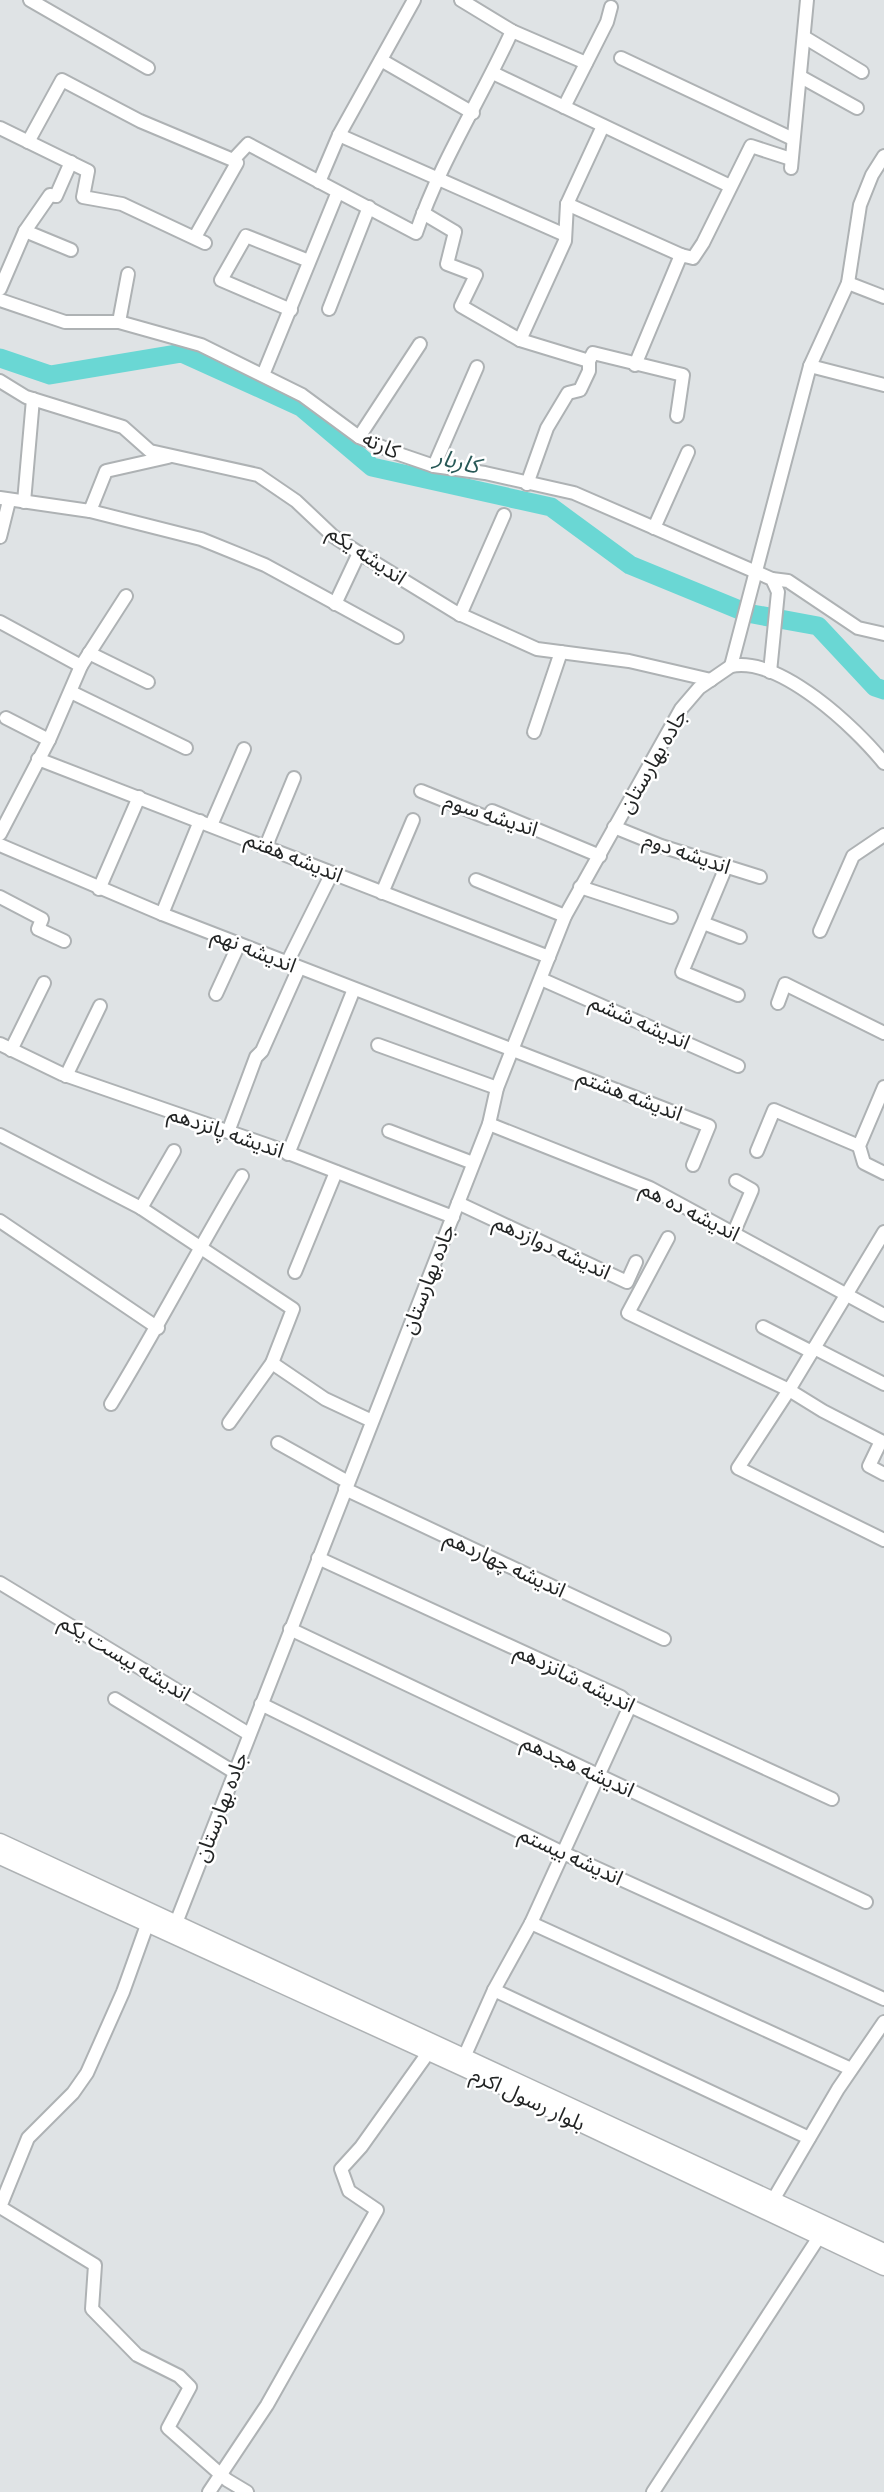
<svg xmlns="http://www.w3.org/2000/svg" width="884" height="2492" font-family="Signika,'Noto Sans Arabic',sans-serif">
	<rect width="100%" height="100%" fill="#dfe3e5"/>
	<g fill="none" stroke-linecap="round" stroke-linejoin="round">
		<path stroke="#6ad7d4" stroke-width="19" d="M0,358L50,375L182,353L301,407L372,467L551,507L630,565L747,613L818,626L875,687L884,690"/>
		<defs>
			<g id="minor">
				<path d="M30,0L148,68"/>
				<path d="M461,0L512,31L586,63"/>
				<path d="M804,37L862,72"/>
				<path d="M621,58L793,139"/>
				<path d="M381,60L473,113"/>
				<path d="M493,73L730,186"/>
				<path d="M801,77L857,108"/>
				<path d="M564,107L607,22L611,7"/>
				<path d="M0,128L88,171L83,197L122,204L205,243"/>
				<path d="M339,135L563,234"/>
				<path d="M28,142L62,80L140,121L233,160L248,144L416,233C440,162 481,99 512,31"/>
				<path d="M791,168L807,0"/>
				<path d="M319,182L339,135L414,0"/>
				<path d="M567,204L681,255"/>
				<path d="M423,213L455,232L447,264L476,275L461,306L520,340L589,361L593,353L683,375L677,416"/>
				<path d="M25,231L71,250"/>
				<path d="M195,237L237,163L233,160"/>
				<path d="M848,283L884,297"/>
				<path d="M0,289L25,231L50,195L56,196L71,162"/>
				<path d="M0,300L65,322H119L201,345L302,395L359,437L396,453L434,466L485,473L574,493L772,579L778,592L770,672"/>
				<path d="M329,309L369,207"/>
				<path d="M291,310L221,280L246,236L309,261"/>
				<path d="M119,322L128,274"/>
				<path d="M520,340L565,241L567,204L603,126"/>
				<path d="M635,365L681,255L693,258L703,243L751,146L791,159"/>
				<path d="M810,366L884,385"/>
				<path d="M263,375L337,194"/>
				<path d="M0,381L26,397L123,427L150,451L258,475L296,501L333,536L359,553L457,613L537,649L629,661L711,680"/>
				<path d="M359,437L420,344"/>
				<path d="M434,466L477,367"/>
				<path d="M527,484L547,428L568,393L580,390L589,371V361"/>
				<path d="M0,498L90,511L106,471L168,457"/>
				<path d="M24,502L33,399"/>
				<path d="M90,511L201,539L265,565L397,637"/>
				<path d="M654,528L688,452"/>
				<path d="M0,537L9,501"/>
				<path d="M772,579L788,581L858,628L884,634"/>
				<path d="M335,604L359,553"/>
				<path d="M460,615L504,515"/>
				<path d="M0,622L81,666"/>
				<path d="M89,653L148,682"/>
				<path d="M731,666L810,366L848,283L860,205L872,175L884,156"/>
				<path d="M71,692L186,748"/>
				<path d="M6,718L49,740"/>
				<path d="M534,732L561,652"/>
				<path d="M38,759L549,957"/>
				<path d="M421,791L488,818L492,811L600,856"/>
				<path d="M212,823L244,749"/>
				<path d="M614,827L661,846L760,877"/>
				<path d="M0,834L49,740L81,666L126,596"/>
				<path d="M0,845L162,914L709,1126L693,1165"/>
				<path d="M266,846L294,778"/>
				<path d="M726,867L682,972L738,995"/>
				<path d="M476,880L565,916"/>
				<path d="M580,887L671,917"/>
				<path d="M99,889L139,797"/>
				<path d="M382,893L413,820"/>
				<path d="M0,897L42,919L38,929L64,941"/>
				<path d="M162,914L200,821"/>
				<path d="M703,923L740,937"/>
				<path d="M820,931L853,856L884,835"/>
				<path d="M287,963L332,873"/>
				<path d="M541,979L738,1066"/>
				<path d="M216,994L239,944"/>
				<path d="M778,1003L785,984L884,1033"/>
				<path d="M0,1044L62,1074L270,1146L453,1217"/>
				<path d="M378,1045L497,1088"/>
				<path d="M11,1050L44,983"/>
				<path d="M66,1076L100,1006"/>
				<path d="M884,1087L859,1146L864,1163L884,1173"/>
				<path d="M489,1124L650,1188L884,1315"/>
				<path d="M389,1131L473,1163"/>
				<path d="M228,1132L256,1057L262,1051L299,968"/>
				<path d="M0,1135L141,1208L293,1309L272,1363L229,1423"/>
				<path d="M757,1151L774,1110L859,1146"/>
				<path d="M288,1154L354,989"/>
				<path d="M458,1203L627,1282L636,1262"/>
				<path d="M141,1208L174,1151"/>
				<path d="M0,1221L158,1328"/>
				<path d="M734,1232L752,1190L736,1181"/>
				<path d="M884,1232L789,1390L738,1468L884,1540"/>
				<path d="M668,1238L628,1313L789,1390L823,1411L881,1441L869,1466L884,1474"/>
				<path d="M295,1272L336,1172"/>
				<path d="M763,1327L812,1352"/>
				<path d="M814,1348L884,1384"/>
				<path d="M272,1363L325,1399L372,1421"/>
				<path d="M111,1404C157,1329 197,1251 242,1176"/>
				<path d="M278,1443L348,1482"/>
				<path d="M345,1489L664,1639"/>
				<path d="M318,1558L621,1697L630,1706L832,1799"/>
				<path d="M0,1583L249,1734"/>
				<path d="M290,1629L866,1902"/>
				<path d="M115,1699L234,1772"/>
				<path d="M261,1704L561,1852L884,1999"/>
				<path d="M176,1923L489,1124L497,1088L565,916L681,709L699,688L731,666C780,656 856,728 884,763"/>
				<path d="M531,1923L851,2069"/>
				<path d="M147,1925L123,1992L87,2073L73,2093L28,2138L0,2207L95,2265L92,2309L137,2355L179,2376L190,2387L168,2428L227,2480L247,2492"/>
				<path d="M494,1990L809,2138"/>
				<path d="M465,2055L494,1990L531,1923L630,1706"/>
				<path d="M773,2200L838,2089L884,2022"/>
				<path d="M209,2492L267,2405L377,2210L349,2191L341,2169L361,2147L428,2053"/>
				<path d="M653,2492L819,2237"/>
			</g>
			<g id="major">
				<path d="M0,1842L884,2252"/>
				<path d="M0,1856L466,2069L884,2267"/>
			</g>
		</defs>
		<use href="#minor" stroke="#aeb2b4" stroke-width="16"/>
		<use href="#major" stroke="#aeb2b4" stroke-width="19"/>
		<use href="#minor" stroke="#fff" stroke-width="12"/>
		<use href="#major" stroke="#fff" stroke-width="16"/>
	</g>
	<g text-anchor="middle" stroke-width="5" stroke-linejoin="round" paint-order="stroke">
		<g font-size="21" fill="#232525" stroke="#fff">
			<text transform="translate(381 445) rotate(24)" y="7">کارته</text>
			<text transform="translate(367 555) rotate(34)" y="7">اندیشه یکم</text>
			<text transform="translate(653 761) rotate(-60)" y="7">جاده بهارستان</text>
			<text transform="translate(491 815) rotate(18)" y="7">اندیشه سوم</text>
			<text transform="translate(687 853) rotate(19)" y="7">اندیشه دوم</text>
			<text transform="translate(294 857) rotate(22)" y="7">اندیشه هفتم</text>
			<text transform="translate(254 950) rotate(22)" y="7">اندیشه نهم</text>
			<text transform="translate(640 1022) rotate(24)" y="7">اندیشه ششم</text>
			<text transform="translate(630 1095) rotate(21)" y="7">اندیشه هشتم</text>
			<text transform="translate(226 1132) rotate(19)" y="7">اندیشه پانزدهم</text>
			<text transform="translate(690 1211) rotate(27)" y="7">اندیشه ده هم</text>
			<text transform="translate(552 1247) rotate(25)" y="7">اندیشه دوازدهم</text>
			<text transform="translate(428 1279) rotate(-69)" y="7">جاده بهارستان</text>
			<text transform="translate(505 1564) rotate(25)" y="7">اندیشه چهاردهم</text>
			<text transform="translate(125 1658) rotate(31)" y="7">اندیشه بیست یکم</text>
			<text transform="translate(575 1678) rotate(26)" y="7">اندیشه شانزدهم</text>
			<text transform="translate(578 1766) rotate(25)" y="7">اندیشه هجدهم</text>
			<text transform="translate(221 1807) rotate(-69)" y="7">جاده بهارستان</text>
			<text transform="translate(571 1856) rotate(25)" y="7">اندیشه بیستم</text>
			<text transform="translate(528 2099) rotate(25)" y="7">بلوار رسول اکرم</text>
		</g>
		<g font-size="23" font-style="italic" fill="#285957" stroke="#fff">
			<text transform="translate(457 461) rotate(13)" y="8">کاربار</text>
		</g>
	</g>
</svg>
